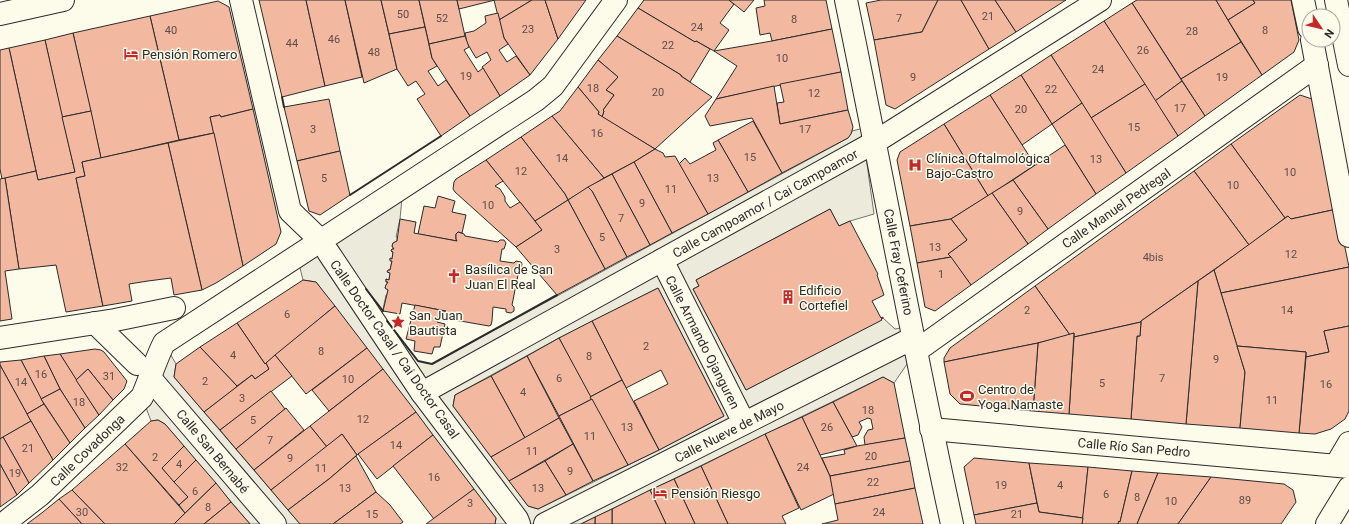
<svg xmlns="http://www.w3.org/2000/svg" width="1349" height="524" font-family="Roboto,sans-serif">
	<rect width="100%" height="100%" fill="#fdfbea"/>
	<g fill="#eceadb" stroke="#74746e" fill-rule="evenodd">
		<path d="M872,126L866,157L874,214L850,221L839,226L830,209L696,280L699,286L693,289L746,390L881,320L883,318L895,329L911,326L916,351L894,383L883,377L581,524H495L496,518L316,282L303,280L297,256L403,187L400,219L396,237H397V241L393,243L392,246L394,249H392L391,251L393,252L392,259H390V260L392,261L390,270H388V272L390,273L389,280L386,279V282H388L386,285L385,288L388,290L387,295H386L382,314L418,361L432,364L848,138L852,131ZM658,288L724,416L659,450L538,509L528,506L453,406L455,395L559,338Z"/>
		<path d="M164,343L176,364L174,377L300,524H250L165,424L158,420L151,421L142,397Z"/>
	</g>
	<g fill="#f2b8a0" stroke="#2b2b2b">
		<path d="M259,0H306L325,86L282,97Z"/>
		<path d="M306,0H345L362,77L325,86Z"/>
		<path d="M345,0H381L397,69L364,83Z"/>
		<path d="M381,0H419L425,27L389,34Z"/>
		<path d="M419,0H457L465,36L429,44Z"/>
		<path d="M457,0H495L459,9Z"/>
		<path d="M494,0H532L499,20Z"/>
		<path d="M532,0H545L558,39L530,75L504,38L499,20Z"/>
		<path d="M545,0H586L558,39Z"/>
		<path d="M644,0H729L734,4L720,23L729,30L714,51L696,41L695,42L638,8Z"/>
		<path d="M729,0H754L744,12Z"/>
		<path d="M764,0H826L832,29L772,41L770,33L760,35L756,8L765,6Z"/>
		<path d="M881,0H938L922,32L874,40L866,3Z"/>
		<path d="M938,0H961L989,49L895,109L886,105L874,40L922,32Z"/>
		<path d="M961,0H995L1016,32L989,49Z"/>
		<path d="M995,0H1066L1016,32Z"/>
		<path d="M1137,0H1216L1241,42L1181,79L1132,3Z"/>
		<path d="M1216,0H1253L1255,3L1228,20Z"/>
		<path d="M1253,0H1291L1299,40L1294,52L1262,75L1228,20L1255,3Z"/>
		<path d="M218,1L229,7L253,109L221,117L220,115L210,117L214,133L179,140L150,16Z"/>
		<path d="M1132,3L1182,81L1155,101L1104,21Z"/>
		<path d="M638,8L695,42L696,41L710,49L690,82L681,76V75L617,36Z"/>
		<path d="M498,13L504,38L508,44L499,50L507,62L516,56L530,75L500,96L482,67L491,60L487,52L476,58L467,43L465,33L474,31L486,23L485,16Z"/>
		<path d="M150,16L179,140L101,158L73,33Z"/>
		<path d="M1104,21L1145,84L1091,118L1051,55Z"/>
		<path d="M425,27L432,58L437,66L428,71L438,86L446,80L470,116L441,136L417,99L425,94L416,81L408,86L397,69L389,34Z"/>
		<path d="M832,29L841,72L716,99L737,66L714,51L772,41Z"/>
		<path d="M73,33L91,111L62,117L45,40Z"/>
		<path d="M465,36L469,47L464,50L478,72L483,68L500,96L470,116L432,58L429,44Z"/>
		<path d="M617,36L681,75V76L712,97L655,149L602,117L604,111L603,110L614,95L606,90L618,77L598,60Z"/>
		<path d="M45,40L75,172L38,180L9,48Z"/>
		<path d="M1241,42L1262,75L1205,116L1181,79Z"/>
		<path d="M9,48L36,171L2,179L0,169V50Z"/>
		<path d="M1051,55L1082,103L1052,124L1021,75Z"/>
		<path d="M598,60L618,77L606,90L614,95L603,110L604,111L602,117L598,114L599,112L578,87Z"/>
		<path d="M841,72L848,110L780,124L777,103L784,102L780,84Z"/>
		<path d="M1021,75L1052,124L1022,145L990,95Z"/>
		<path d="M1182,81L1205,116L1178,136L1155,101Z"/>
		<path d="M1145,84L1178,136L1126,173L1091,118Z"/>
		<path d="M774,86L780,124L848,110L853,127L851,134L848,138L782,173L752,118L710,126L705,116L716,99Z"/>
		<path d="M578,87L599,112L598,114L655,149L634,162L604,178L552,116L560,111Z"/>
		<path d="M990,95L1035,165L988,196L944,124Z"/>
		<path d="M1300,95L1312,99L1337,209L1291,219L1288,216L1285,218L1231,144Z"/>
		<path d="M329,99L340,151L297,161L284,107Z"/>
		<path d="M1082,103L1126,173L1096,194L1052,124Z"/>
		<path d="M253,109L281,232L276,244L243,266L210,117L220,115L221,117Z"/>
		<path d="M91,111L101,158L82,162L85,176L76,178L103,306L66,312L56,265L19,269L5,178L36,171L38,180L75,172L62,117Z"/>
		<path d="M552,116L604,178L568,200L565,194L521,137Z"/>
		<path d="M753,121L782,173L748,192L718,140Z"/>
		<path d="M944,124L988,196L951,219L910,226L897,160L900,152Z"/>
		<path d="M214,133L243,266L216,283L202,290L168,143Z"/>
		<path d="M521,137L565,194L568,200L535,221L486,160Z"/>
		<path d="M718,140L748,192L708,214L679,164L685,158L690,164L716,150L713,143Z"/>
		<path d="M168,143L202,290L174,295L171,278L148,281L129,284L132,301L103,306L76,178L85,176L82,162Z"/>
		<path d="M1231,144L1285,218L1249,245L1194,171Z"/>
		<path d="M1065,145L1096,194L1048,229L1013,180Z"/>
		<path d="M655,149L663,153L665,157L675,156L708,214L672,233L634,162Z"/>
		<path d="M340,151L350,195L320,215L309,211L297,161Z"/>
		<path d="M486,160L503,181L495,186L500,189L505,197V201L510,208L520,202L542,230L516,247L455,192L453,189L454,182L456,179Z"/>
		<path d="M634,162L672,233L650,245L612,174Z"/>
		<path d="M1194,171L1249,245L1141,321V322L1074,337V333L1070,335L1035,286Z"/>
		<path d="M612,174L650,245L627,257L592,191L588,187Z"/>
		<path d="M5,178L19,269L5,271L12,319L0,321V179Z"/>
		<path d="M1013,180L1048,229L1028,244L992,193Z"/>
		<path d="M588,187L592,191L627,257L605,269L568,200Z"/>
		<path d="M992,193L1028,244L971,285L948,254L967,240L951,219Z"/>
		<path d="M438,196L455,201L452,212L466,215L462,233L458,232L456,234V239L457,241L418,234L424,206L435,208Z"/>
		<path d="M568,200L605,269L557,295L516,247L542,230L535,221Z"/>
		<path d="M830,209L839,226L850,221L878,274L877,275L884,295L872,301L881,318L883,317V318L881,319L882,320L746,390L693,289L699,286L696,280Z"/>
		<path d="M1337,209L1349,267L1221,293L1214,270L1288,216L1291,219Z"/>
		<path d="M400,219L416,222L414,233L457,241L456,239V234L458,232L464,234L465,236L498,242L500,240H504L506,243L504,249H502L500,261L514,263L516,261L521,262L522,264L521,269L519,270L512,305L514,307V311L511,313L506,312V309L493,307L492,321L491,325L489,326L449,319L444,320L442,317V312L446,311L402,303L400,314L383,311L388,290L385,288L386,285L388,282H386V279L389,280L390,273L387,272L388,270H390L392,261H390V258L392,259L393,252L391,251L392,249H394L392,246L393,243L397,241Z"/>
		<path d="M951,219L967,240L948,254L951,257L917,263L910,226Z"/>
		<path d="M951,257L971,285L935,311L925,307L917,263Z"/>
		<path d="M1349,267V326L1324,331L1329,352L1306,357V352L1237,346L1221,293Z"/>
		<path d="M1214,270L1245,372L1240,428L1186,424L1198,281Z"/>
		<path d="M303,280L316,282L335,306L265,364L237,323Z"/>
		<path d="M1198,281L1186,424L1131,419L1137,336H1140L1141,321Z"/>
		<path d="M1035,286L1070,335L1038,343L944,362V358L950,348Z"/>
		<path d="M658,288L724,416L659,450L634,401L668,384L661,370L626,388L592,321Z"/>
		<path d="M415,305L440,310L437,322L445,324L440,347H434L432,354L414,351L415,341L406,339Z"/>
		<path d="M335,306L367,348L306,394L275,355Z"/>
		<path d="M592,321L622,380L590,397L559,338Z"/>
		<path d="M1141,322L1140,336H1137L1131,419L1069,414L1074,337Z"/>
		<path d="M237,323L265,364L266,363L269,369L255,379L252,375L237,386L200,347Z"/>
		<path d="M1349,326V411L1345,419L1331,429L1315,434L1299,433L1306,357L1329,352L1324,331Z"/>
		<path d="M1074,333L1069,414L1033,411L1038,343Z"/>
		<path d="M559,338L592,399L559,416L527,356Z"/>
		<path d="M1038,343L1033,411L960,404L950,394L944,362Z"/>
		<path d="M1237,346L1306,352L1299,433L1240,428L1245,372Z"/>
		<path d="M200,347L237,386L233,390L204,412L174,377L176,364Z"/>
		<path d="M367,348L383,369L329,411L312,390Z"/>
		<path d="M95,349L101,350L104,352L127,381L124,389L113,400L88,369L76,380L60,354Z"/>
		<path d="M60,354L99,415L85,428L60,389L44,356Z"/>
		<path d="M275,355L292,376L220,430L204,412L252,375L255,379L269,369L266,363Z"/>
		<path d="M44,356L60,389L41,399L21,360Z"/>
		<path d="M527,356L559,418L525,438L491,376Z"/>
		<path d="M21,360L44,404L27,414L0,365V362Z"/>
		<path d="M0,365L31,421L0,439Z"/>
		<path d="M88,369L113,400L99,415L76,380Z"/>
		<path d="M383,369L416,412L357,455L342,434L327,447L310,426Z"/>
		<path d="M491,376L525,438L491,457L453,406L455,395Z"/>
		<path d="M883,377L894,383L905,438L865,445L864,437L868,430L873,429L871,419L868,418L859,422L862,427L858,435L852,437L833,402Z"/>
		<path d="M622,380L659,450L628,465L590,397Z"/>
		<path d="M60,389L85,428L70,443L41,399Z"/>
		<path d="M271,391L285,409L236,449L220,430Z"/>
		<path d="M592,399L628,465L593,481L559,416Z"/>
		<path d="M833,402L857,446L820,455L802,417Z"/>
		<path d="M44,404L70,443L53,460L27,414Z"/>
		<path d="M286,408L304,430L254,470L236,449Z"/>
		<path d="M416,412L433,435L377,479L358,454Z"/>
		<path d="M802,417L830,476L834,494L801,510L765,434Z"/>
		<path d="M559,418L573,444L509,481L491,457Z"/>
		<path d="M158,420L165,424L184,446L162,468L188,497L179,505L125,444L151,421Z"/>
		<path d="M31,421L53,460L29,483L3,437Z"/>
		<path d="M310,426L327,447L271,490L254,470Z"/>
		<path d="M342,434L357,455L329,479L288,510L271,490Z"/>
		<path d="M765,434L799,508L782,516L786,524H728L701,466Z"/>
		<path d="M433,435L474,489L434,519L393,466Z"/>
		<path d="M3,437L29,483L17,495L0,464V439Z"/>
		<path d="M905,438L910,461L830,476L822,458L845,454L844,450L857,446Z"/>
		<path d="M125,444L185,513L174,524H105L72,490Z"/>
		<path d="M573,444L593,481L566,495L545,461Z"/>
		<path d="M184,446L196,460L174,482L162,468Z"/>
		<path d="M356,456L376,492L333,524H300L288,510L329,479Z"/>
		<path d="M974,458L1029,463L1037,503L974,515L964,467Z"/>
		<path d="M196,460L216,483L185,513L179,505L188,497L174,482Z"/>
		<path d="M545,461L566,495L538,509L528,506L509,481Z"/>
		<path d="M910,461L915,488L835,504L830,476Z"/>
		<path d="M1029,463L1088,467L1083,518L1039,512Z"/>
		<path d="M0,464L17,495L0,507Z"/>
		<path d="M701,466L728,524H695L674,479Z"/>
		<path d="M1088,467L1132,471L1120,522L1119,521L1118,524H1082Z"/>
		<path d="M1132,471L1158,473L1137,524H1118L1119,521L1120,522Z"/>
		<path d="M1158,473L1211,477L1178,524H1137Z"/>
		<path d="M1211,477L1284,484L1293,490L1296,502L1281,524H1178Z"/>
		<path d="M674,479L695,524H666L650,490Z"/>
		<path d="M216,483L231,502L204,524H174Z"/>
		<path d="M915,488L923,524H822L838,520L835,504Z"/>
		<path d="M474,489L496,518L495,524H426Z"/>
		<path d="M72,490L105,524H82L59,499Z"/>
		<path d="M650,490L666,524H612V509Z"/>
		<path d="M376,492L390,505L403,522L400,524H333Z"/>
		<path d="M59,499L82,524H27L43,512Z"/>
		<path d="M231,502L250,524H204Z"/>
		<path d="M1037,503L1039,512L1083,518L1082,524H976L974,515Z"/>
		<path d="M612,509V524H595V517Z"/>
		<path d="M595,517V524H581Z"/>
	</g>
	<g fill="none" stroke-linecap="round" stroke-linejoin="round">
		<defs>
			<g id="minor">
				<path d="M241,0L290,211L316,236"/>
				<path d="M846,0C882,174 914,350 952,524"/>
				<path d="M1303,0L1309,28"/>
				<path d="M0,14L63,0"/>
				<path d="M1312,40L1349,236"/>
				<path d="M328,252L422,393L517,519L519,524"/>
				<path d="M662,260L744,423"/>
				<path d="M95,323L137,364"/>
				<path d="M0,338L115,320L174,308"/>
				<path d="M916,351L1317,65"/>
				<path d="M150,378L275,524"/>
				<path d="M422,393L875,142L1100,0"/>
				<path d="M931,429L1349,467"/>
				<path d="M1336,465L1349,443"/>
				<path d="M3,524L40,495L142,397C150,379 155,361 164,343L536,100L553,86L616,0"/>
				<path d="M545,524L913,338"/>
			</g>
			<g id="highway">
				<path d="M1336,0L1349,65"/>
				<path d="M1327,524L1349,488"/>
			</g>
		</defs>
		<use href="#minor" stroke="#2b2b2b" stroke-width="24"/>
		<use href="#highway" stroke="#2b2b2b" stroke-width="24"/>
		<use href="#minor" stroke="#fdfbea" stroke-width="22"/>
		<use href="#highway" stroke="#fdfbea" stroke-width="22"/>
		<g stroke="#2b2b2b" stroke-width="2">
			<path d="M282,97L284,107"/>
			<path d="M350,195L441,136"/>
			<path d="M366,289L383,311"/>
			<path d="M387,321L418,361L432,364L557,295"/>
		</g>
	</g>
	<defs>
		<symbol id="hotel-bare" viewBox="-9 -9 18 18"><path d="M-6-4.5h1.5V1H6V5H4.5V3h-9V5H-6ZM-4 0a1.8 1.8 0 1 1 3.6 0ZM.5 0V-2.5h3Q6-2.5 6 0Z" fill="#c62828" stroke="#fdfbea" stroke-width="2.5" paint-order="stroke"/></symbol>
		<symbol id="hospital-bare" viewBox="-9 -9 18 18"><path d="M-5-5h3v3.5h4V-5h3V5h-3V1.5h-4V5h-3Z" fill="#c62828" stroke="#fdfbea" stroke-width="2.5" paint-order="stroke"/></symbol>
		<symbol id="church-bare" viewBox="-9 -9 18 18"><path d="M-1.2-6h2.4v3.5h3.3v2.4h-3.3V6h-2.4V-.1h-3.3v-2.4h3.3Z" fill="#c62828" stroke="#fdfbea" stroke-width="2.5" paint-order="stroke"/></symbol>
		<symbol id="building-bare" viewBox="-9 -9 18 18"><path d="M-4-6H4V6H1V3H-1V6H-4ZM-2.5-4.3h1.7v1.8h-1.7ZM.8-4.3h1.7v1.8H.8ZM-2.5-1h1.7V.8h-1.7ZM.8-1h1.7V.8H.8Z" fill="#c62828" stroke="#fdfbea" stroke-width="2.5" paint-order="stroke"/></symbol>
		<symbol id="sight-bare" viewBox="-9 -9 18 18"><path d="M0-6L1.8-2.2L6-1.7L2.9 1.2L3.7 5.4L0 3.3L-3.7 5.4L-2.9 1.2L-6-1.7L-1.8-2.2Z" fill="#c62828" stroke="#fdfbea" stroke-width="2.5" paint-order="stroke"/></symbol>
		<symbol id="stadium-bare" viewBox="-9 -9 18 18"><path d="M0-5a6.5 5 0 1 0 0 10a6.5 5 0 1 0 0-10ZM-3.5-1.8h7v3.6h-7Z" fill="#c62828" stroke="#fdfbea" stroke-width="2.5" paint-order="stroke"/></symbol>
	</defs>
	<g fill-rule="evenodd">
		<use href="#hotel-bare" x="121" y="44" width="20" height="20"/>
		<use href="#hospital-bare" x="905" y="155" width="20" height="20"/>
		<use href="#church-bare" x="444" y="266" width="20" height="20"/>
		<use href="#building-bare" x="778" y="287" width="20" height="20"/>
		<use href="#sight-bare" x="388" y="312" width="20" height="20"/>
		<use href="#stadium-bare" x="957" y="386" width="20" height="20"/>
		<use href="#hotel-bare" x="650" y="483" width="20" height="20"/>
	</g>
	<g text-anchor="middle" stroke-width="3" stroke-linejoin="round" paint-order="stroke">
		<g font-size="11" fill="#5d4e48">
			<text x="403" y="18">50</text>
			<text x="988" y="20">21</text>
			<text x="442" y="22">52</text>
			<text x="899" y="22">7</text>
			<text x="794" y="23">8</text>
			<text x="697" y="31">24</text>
			<text x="528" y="33">23</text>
			<text x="171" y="34">40</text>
			<text x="1265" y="34">8</text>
			<text x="1192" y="35">28</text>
			<text x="334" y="43">46</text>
			<text x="292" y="47">44</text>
			<text x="668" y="49">22</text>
			<text x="1143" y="54">26</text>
			<text x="374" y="56">48</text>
			<text x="782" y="62">10</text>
			<text x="1098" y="73">24</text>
			<text x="466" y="80">19</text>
			<text x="913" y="81">9</text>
			<text x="1222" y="81">19</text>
			<text x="593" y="92">18</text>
			<text x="1051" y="93">22</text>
			<text x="658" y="96">20</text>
			<text x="814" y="97">12</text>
			<text x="1180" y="112">17</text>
			<text x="1021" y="113">20</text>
			<text x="1134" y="131">15</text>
			<text x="313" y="133">3</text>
			<text x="805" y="133">17</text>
			<text x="597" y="137">16</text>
			<text x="750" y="161">15</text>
			<text x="562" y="162">14</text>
			<text x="1096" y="163">13</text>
			<text x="521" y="175">12</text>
			<text x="1290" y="176">10</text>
			<text x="324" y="182">5</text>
			<text x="713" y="182">13</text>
			<text x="1233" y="189">10</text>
			<text x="671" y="193">11</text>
			<text x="642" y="207">9</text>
			<text x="488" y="209">10</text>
			<text x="1020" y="215">9</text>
			<text x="621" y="222">7</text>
			<text x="602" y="241">5</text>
			<text x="935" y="251">13</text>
			<text x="557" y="253">3</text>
			<text x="1291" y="258">12</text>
			<text x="1153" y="261">4bis</text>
			<text x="941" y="278">1</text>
			<text x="1027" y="314">2</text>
			<text x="1287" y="314">14</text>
			<text x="287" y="318">6</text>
			<text x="646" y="350">2</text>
			<text x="321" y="355">8</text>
			<text x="233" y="359">4</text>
			<text x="589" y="360">8</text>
			<text x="1216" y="363">9</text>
			<text x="41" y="378">16</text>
			<text x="109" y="380">31</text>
			<text x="559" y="382">6</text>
			<text x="1162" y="382">7</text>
			<text x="348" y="383">10</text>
			<text x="205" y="385">2</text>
			<text x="21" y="386">14</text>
			<text x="1102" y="387">5</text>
			<text x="1326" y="388">16</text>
			<text x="523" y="396">4</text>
			<text x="242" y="402">3</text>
			<text x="1272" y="404">11</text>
			<text x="79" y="406">18</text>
			<text x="868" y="414">18</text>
			<text x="363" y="423">12</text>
			<text x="253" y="424">5</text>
			<text x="627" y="431">13</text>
			<text x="827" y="431">26</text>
			<text x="590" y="440">11</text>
			<text x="270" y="444">7</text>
			<text x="396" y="449">14</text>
			<text x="28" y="452">21</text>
			<text x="532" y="455">11</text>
			<text x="871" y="460">20</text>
			<text x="155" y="461">2</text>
			<text x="290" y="462">9</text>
			<text x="179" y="468">4</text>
			<text x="122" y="471">32</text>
			<text x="803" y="471">24</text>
			<text x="321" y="472">11</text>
			<text x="570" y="475">9</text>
			<text x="15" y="477">19</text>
			<text x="434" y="481">16</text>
			<text x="873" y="486">22</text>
			<text x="1001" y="489">19</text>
			<text x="1060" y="489">4</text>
			<text x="345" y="492">13</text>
			<text x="538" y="492">13</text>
			<text x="195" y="495">6</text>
			<text x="1106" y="498">6</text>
			<text x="1137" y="501">8</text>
			<text x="1245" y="504">89</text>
			<text x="1171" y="505">10</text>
			<text x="470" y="507">3</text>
			<text x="208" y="511">8</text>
			<text x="82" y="516">30</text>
			<text x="879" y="516">24</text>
			<text x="372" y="518">15</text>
			<text x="1017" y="518">21</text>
		</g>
		<g font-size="13" fill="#2b2b2b" stroke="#fdfbea" text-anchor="start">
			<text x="142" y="59">Pensión Romero</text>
			<text x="926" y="163">Clínica Oftalmológica<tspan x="926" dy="15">Bajo-Castro</tspan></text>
			<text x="465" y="274">Basílica de San<tspan x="465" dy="15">Juan El Real</tspan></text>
			<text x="799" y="295">Edificio<tspan x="799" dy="15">Cortefiel</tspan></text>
			<text x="409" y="320">San Juan<tspan x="409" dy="15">Bautista</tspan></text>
			<text x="978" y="394">Centro de<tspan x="978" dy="15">Yoga Namaste</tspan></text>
			<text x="671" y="498">Pensión Riesgo</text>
		</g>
		<g font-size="13" fill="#2b2b2b" stroke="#fdfbea">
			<text transform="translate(765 203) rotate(-29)" y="5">Calle Campoamor / Cai Campoamor</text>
			<text transform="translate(1116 208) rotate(-35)" y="5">Calle Manuel Pedregal</text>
			<text transform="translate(899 262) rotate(79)" y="5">Calle Fray Ceferino</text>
			<text transform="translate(703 342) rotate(63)" y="5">Calle Armando Ojanguren</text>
			<text transform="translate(395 349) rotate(55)" y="5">Calle Doctor Casal / Cai Doctor Casal</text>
			<text transform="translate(729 431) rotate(-27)" y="5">Calle Nueve de Mayo</text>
			<text transform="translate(1134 447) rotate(5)" y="5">Calle Río San Pedro</text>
			<text transform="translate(87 450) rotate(-44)" y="5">Calle Covadonga</text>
			<text transform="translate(213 451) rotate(50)" y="5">Calle San Bernabé</text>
		</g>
	</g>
	<g transform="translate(1321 28) rotate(125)"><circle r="19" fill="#fdfbea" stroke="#a9a89e"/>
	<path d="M0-3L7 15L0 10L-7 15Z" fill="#c62828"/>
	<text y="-6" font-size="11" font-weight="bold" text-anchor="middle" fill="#2b2b2b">N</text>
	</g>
</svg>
